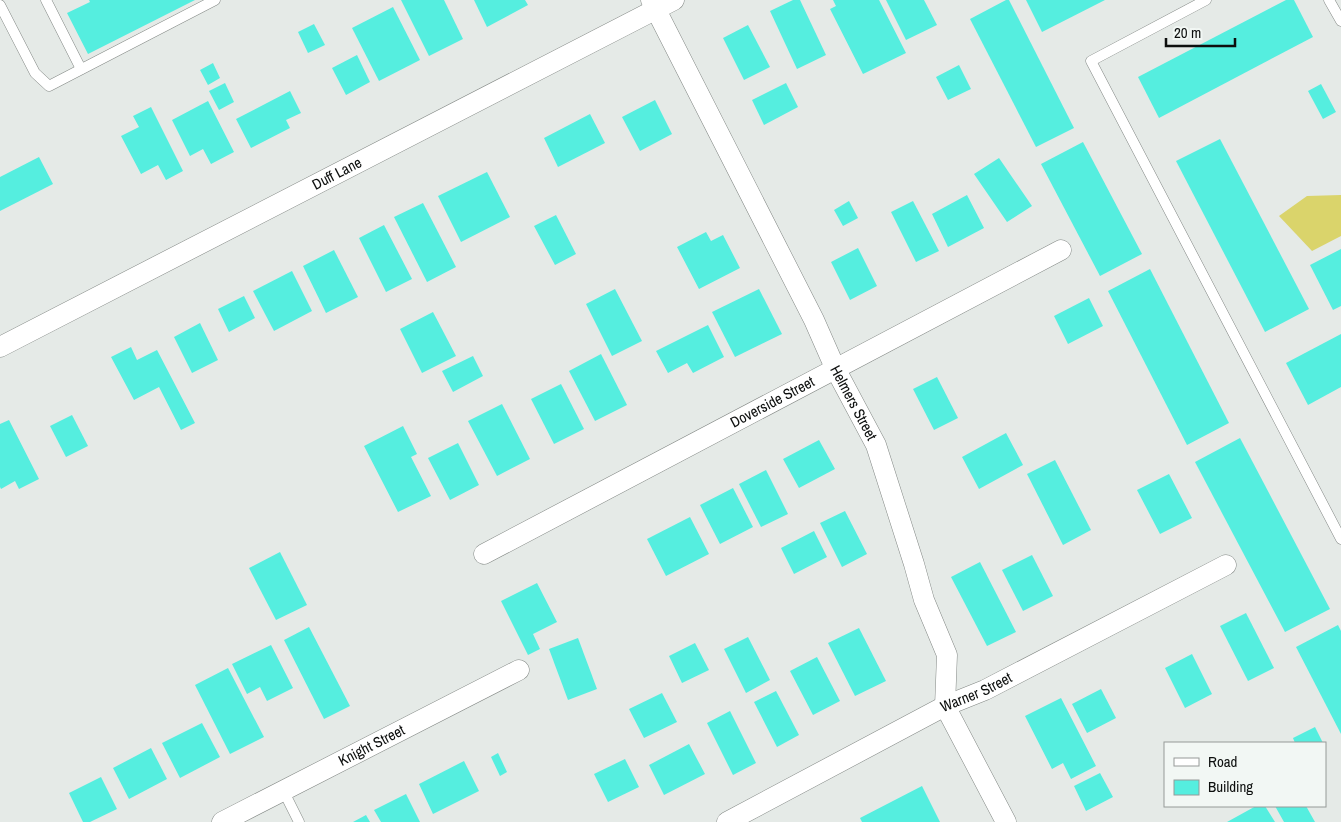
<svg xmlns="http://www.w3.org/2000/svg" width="1341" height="822" font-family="'Archivo Narrow',sans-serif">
	<rect width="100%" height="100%" fill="#e5eae7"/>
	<path fill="#dad46b" d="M1341,195V236L1312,251L1279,216L1307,196Z"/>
	<g fill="#55eedf">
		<path d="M89,0H195L88,54L67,13L90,2Z"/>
		<path d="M401,0H444L463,39L429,56Z"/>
		<path d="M474,0H525L528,5L487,27Z"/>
		<path d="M793,0H800L826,55L797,69L770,11Z"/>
		<path d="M833,0H879L906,53L863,74L830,9L836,6Z"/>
		<path d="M886,0H924L937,25L906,40Z"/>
		<path d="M1006,0H1009L1074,128L1036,147L970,19Z"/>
		<path d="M1026,0H1105L1042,32Z"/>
		<path d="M1286,0H1294L1313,37L1159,118L1138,77Z"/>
		<path d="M393,7L420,60L379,81L352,28Z"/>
		<path d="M314,24L325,45L308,53L298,32Z"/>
		<path d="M748,25L770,67L744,80L723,38Z"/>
		<path d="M357,55L370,82L346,95L332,68Z"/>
		<path d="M213,63L220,78L208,85L200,70Z"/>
		<path d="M959,65L971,89L948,100L936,77Z"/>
		<path d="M225,83L234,102L219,110L209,91Z"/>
		<path d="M786,83L798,107L764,125L752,100Z"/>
		<path d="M1321,84L1336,112L1323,119L1308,91Z"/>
		<path d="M290,91L301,113L286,120L290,128L251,148L236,119Z"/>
		<path d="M655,100L672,134L640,151L622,117Z"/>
		<path d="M208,101L234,152L211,164L203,149L190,156L172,120Z"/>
		<path d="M151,107L183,171L166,180L158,165L141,174L121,136L139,127L133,116Z"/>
		<path d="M590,114L605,143L558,167L544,138Z"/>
		<path d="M1220,139L1309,309L1265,332L1176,161Z"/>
		<path d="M1083,142L1142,254L1100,276L1041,164Z"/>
		<path d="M39,157L53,184L0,211V177Z"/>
		<path d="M999,158L1032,206L1007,222L974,174Z"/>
		<path d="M487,172L510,217L461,242L438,196Z"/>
		<path d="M967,195L984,228L948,247L932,214Z"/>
		<path d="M849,201L858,218L843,226L834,210Z"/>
		<path d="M913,201L939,251L916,262L891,212Z"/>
		<path d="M423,203L456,267L427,282L394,217Z"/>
		<path d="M556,215L576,254L555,265L534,226Z"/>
		<path d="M384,225L412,279L386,292L359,238Z"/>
		<path d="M706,232L711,241L723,235L740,268L699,289L677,247Z"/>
		<path d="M858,248L877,286L850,300L831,262Z"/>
		<path d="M1341,249V306L1333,310L1310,265Z"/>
		<path d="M334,250L358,297L326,313L303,266Z"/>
		<path d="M1150,269L1229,423L1187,445L1108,291Z"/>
		<path d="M292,271L312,311L274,331L253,291Z"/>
		<path d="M615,289L642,341L612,356L586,304Z"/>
		<path d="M759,289L782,334L735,357L712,312Z"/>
		<path d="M244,296L255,318L229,332L218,309Z"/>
		<path d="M1089,298L1103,326L1068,344L1054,316Z"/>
		<path d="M433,312L456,356L422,373L400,329Z"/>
		<path d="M200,323L218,360L192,373L174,337Z"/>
		<path d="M708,325L724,357L693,373L687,363L668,373L656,351Z"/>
		<path d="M1341,334V387L1308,405L1286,363Z"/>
		<path d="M131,347L137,360L157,350L195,423L181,430L159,387L134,400L111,357Z"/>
		<path d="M601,354L627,405L595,421L569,371Z"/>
		<path d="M473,356L483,376L453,392L442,371Z"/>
		<path d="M937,377L958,418L934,430L913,389Z"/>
		<path d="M561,384L584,429L554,444L531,399Z"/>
		<path d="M502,404L530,459L497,476L468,421Z"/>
		<path d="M72,415L88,446L66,457L50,426Z"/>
		<path d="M9,420L39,479L19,489L15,481L1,489L0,487V424Z"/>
		<path d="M403,426L417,454L411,457L431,496L398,512L364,446Z"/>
		<path d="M1006,433L1023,465L979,489L962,457Z"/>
		<path d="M1240,438L1330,609L1285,632L1195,462Z"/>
		<path d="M819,440L835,469L799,488L783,459Z"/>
		<path d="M458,443L479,485L450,500L428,458Z"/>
		<path d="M1055,460L1091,530L1063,545L1027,474Z"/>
		<path d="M766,470L788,514L761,527L739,484Z"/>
		<path d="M1169,474L1192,518L1160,534L1137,490Z"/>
		<path d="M733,488L753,527L720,544L700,505Z"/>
		<path d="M845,511L867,554L842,567L820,523Z"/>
		<path d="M690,517L709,554L666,576L647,539Z"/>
		<path d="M814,531L827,557L794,574L781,548Z"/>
		<path d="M280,552L307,605L276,620L249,568Z"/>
		<path d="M1032,555L1053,596L1023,611L1002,570Z"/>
		<path d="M980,562L1016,632L987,646L951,577Z"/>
		<path d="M537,583L557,622L533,634L540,649L528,655L501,601Z"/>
		<path d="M1246,613L1274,668L1248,681L1220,626Z"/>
		<path d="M1338,625L1341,631V734L1296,647Z"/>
		<path d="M309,627L350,706L324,719L284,640Z"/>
		<path d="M859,628L886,681L855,696L828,643Z"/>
		<path d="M748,637L770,680L746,693L724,649Z"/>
		<path d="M578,638L597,689L568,700L549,649Z"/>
		<path d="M695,643L709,670L682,683L669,656Z"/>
		<path d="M271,645L293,688L267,701L260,687L247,694L232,664Z"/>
		<path d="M1192,654L1212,694L1185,708L1165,668Z"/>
		<path d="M817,657L840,701L813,715L790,671Z"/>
		<path d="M228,668L264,737L230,754L195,685Z"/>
		<path d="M1101,689L1116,718L1087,733L1072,704Z"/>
		<path d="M776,691L799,735L777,747L754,702Z"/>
		<path d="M662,693L677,722L644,738L629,709Z"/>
		<path d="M1061,698L1096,766L1071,779L1063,763L1052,769L1025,716Z"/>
		<path d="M730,711L756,763L733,775L707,723Z"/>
		<path d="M202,723L220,757L180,778L162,743Z"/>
		<path d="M1315,727L1323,743H1295L1293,738Z"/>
		<path d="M689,744L705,774L664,795L649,765Z"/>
		<path d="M151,748L167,779L129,799L113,768Z"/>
		<path d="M498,753L507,772L500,776L491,757Z"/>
		<path d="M625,759L639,787L608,802L594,774Z"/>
		<path d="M464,761L479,791L433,814L419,784Z"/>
		<path d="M1100,773L1113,797L1086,811L1074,786Z"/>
		<path d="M101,777L117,809L90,822H83L69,793Z"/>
		<path d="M922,786L940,822H862L860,818Z"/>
		<path d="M406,794L420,822H381L374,810Z"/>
		<path d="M1256,806H1265L1275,822H1227Z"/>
		<path d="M1275,806H1306L1315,822H1284Z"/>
		<path d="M366,815L370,822H353Z"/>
	</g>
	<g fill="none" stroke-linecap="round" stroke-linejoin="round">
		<defs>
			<g id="lane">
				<path d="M46,0L81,69"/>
				<path d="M1206,0L1091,61L1341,539"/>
				<path d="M1329,0L1341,21"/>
				<path d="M0,5L35,73L49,86L215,0"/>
				<path d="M283,790L299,822"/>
			</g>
			<g id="street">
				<path id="s1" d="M651,0L814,320L836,370L876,445L914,564L924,600L947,655L945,706L1006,822"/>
				<path id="s2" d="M0,347L674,0"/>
				<path id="s3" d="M484,554L1061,250"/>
				<path id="s4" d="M222,822L519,670"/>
				<path id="s5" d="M727,822L945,706L985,690L1226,565"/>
			</g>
		</defs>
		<use href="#lane" stroke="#838885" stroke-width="11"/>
		<use href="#street" stroke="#838885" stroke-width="21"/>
		<use href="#lane" stroke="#fff" stroke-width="10"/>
		<use href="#street" stroke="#fff" stroke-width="20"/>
	</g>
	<g text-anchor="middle" stroke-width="4" stroke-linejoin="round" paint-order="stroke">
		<g font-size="15" fill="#0d0f0e" stroke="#f2f7f4">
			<text dy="5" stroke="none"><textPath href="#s2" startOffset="379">Duff Lane</textPath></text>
			<text dy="5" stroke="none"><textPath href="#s3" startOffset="326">Doverside Street</textPath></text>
			<text dy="5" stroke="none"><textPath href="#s1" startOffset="451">Helmers Street</textPath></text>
			<text dy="5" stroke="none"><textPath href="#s5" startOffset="281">Warner Street</textPath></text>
			<text dy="5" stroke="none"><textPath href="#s4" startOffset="168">Knight Street</textPath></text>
		</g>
	</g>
	<rect x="1164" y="742" width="162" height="65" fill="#f2f7f4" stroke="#969a98"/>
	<rect x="1174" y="758" width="25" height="8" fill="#ffffff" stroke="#969a98"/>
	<text x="1208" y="767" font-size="15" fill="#0d0f0e">Road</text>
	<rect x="1174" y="780" width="25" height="15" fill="#55eedf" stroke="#969a98"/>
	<text x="1208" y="792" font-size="15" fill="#0d0f0e">Building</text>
	<path d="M1166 38v8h69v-8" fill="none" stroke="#0d0f0e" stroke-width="2.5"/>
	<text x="1174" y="38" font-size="15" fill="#0d0f0e" stroke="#f2f7f4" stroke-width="4" paint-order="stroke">20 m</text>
</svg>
